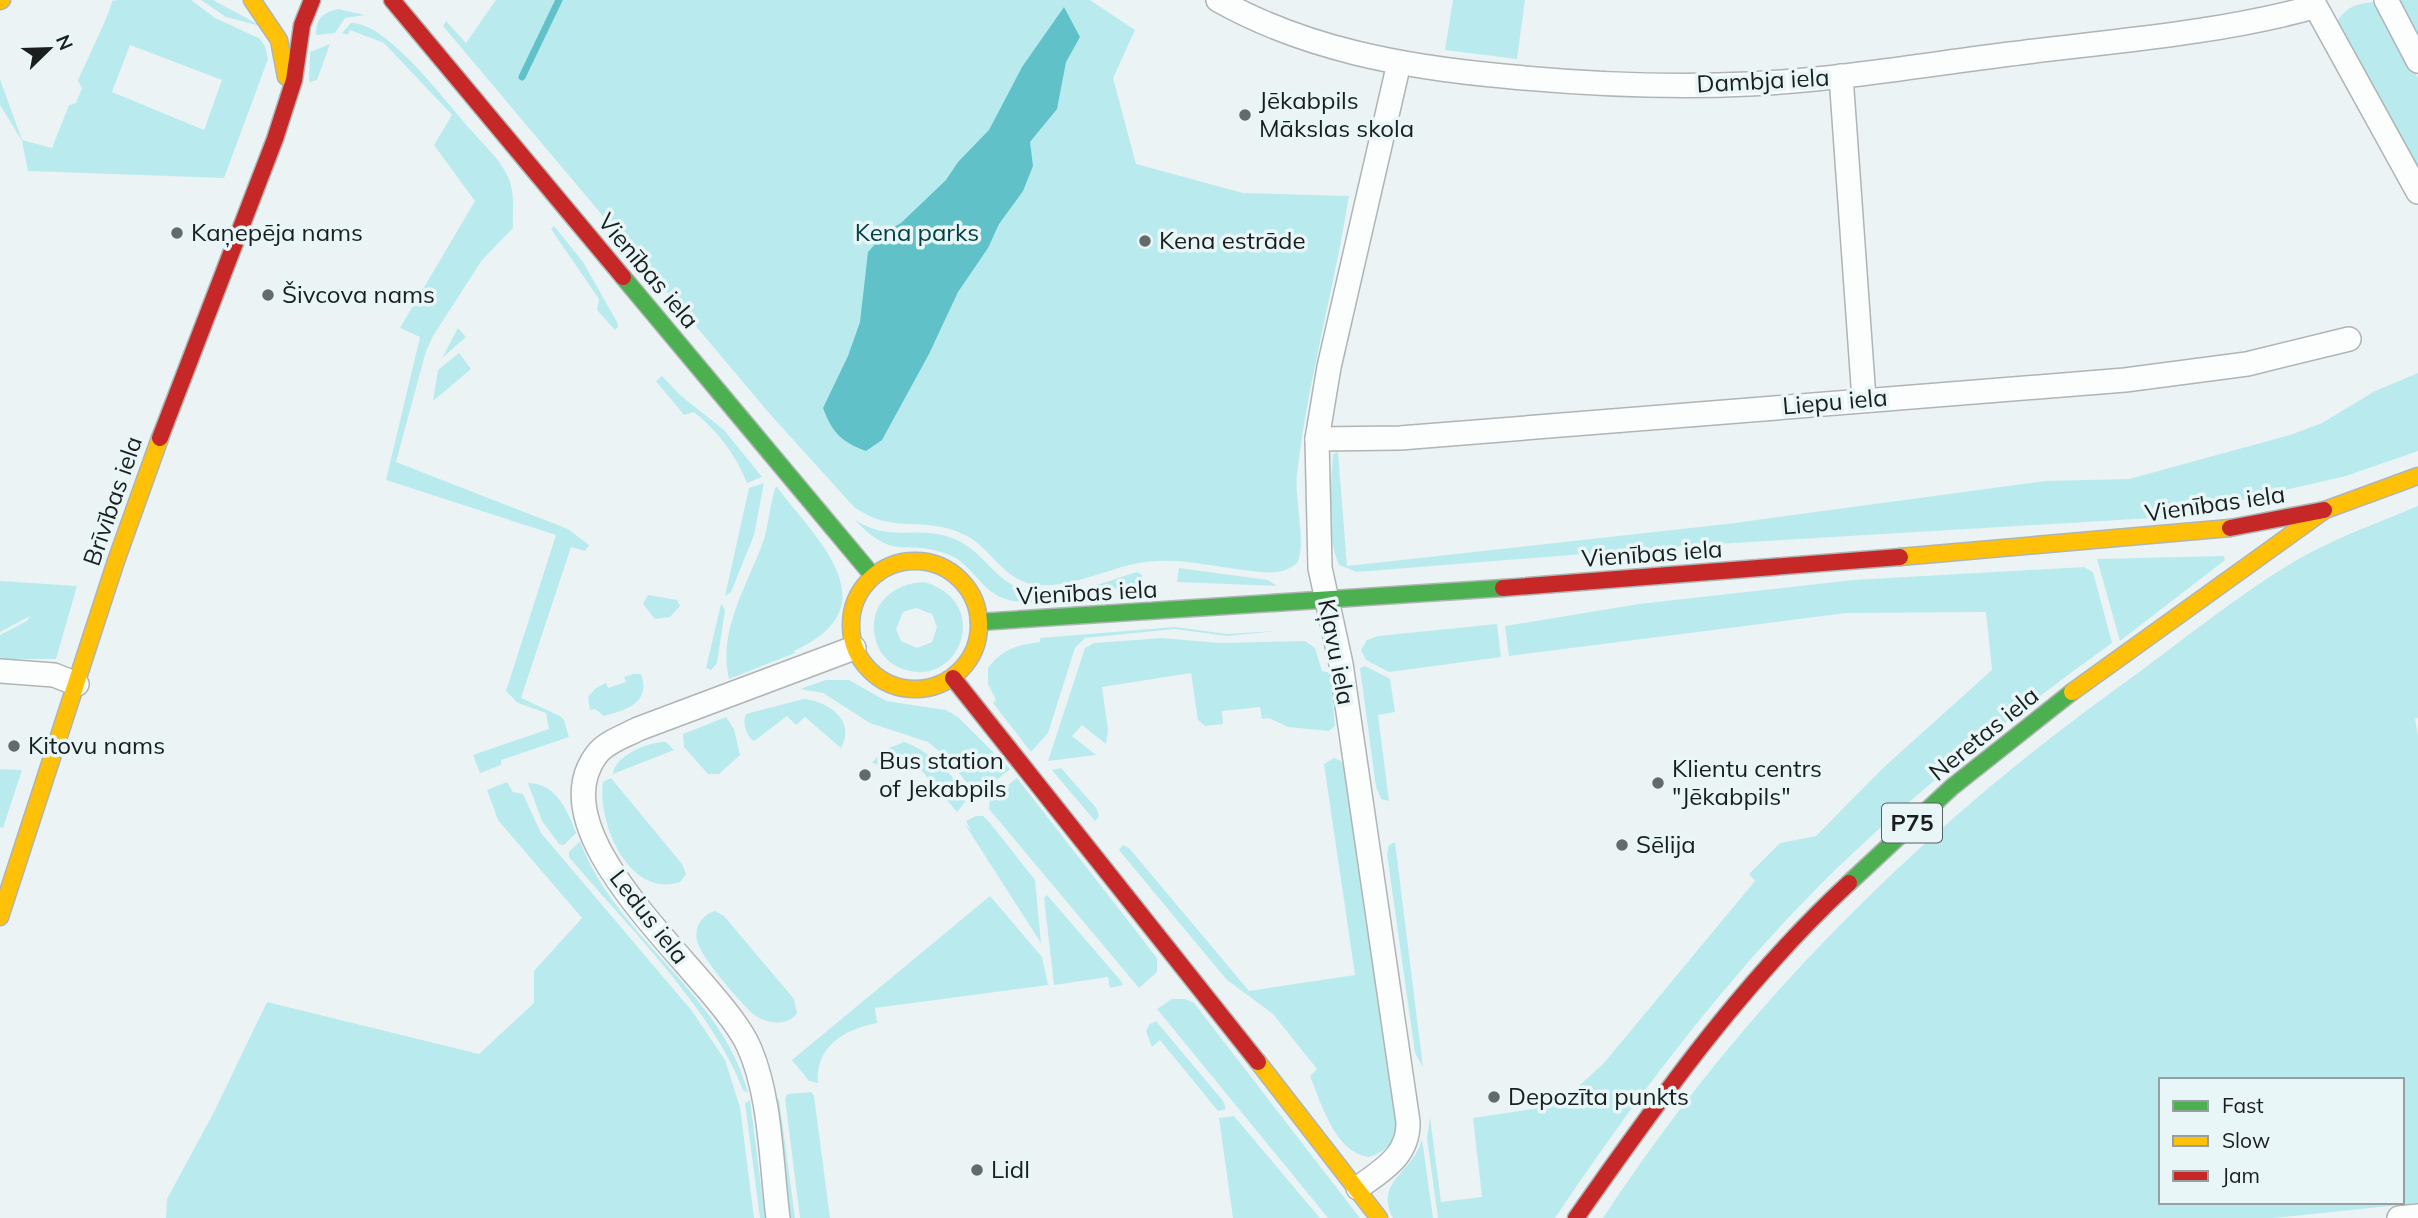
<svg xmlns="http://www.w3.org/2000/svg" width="2418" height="1218" font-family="Mulish,sans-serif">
	<rect width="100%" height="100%" fill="#ecf3f4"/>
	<g fill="#b9ebee" fill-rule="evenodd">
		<path d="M117,0H191L215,18L259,38L265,46L268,59L224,178L28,171L22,141L0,105V79L22,140L52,148L69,105L76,103L82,88L78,81C83,69 113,7 112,1ZM130,45L222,80L204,130L112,92Z"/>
		<path d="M201,0H213L261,26L226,17Z"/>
		<path d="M496,0H1090L1135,30L1113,78L1136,164L1243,193L1349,196C1334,289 1308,380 1297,474C1294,496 1307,547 1297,563C1281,578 1255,571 1236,569C1205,565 1177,558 1146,562C1109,566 1070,591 1032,584C1003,579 990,547 965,535C922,514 895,536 854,507L769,413L443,26L446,21L466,43Z"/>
		<path d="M1453,0H1525L1517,59L1445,50Z"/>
		<path d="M2392,0H2418V46Z"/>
		<path d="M2375,2L2418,78V170L2337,22C2345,7 2358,3 2375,2Z"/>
		<path d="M338,9L365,15L345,18L335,33L316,35C316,19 322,13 338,9Z"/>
		<path d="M351,23C386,21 447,103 470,129C482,143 499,158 507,175C516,191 512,211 513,228L482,260L433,336L426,351L396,462L568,529L589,545L585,551L571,547L521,698L560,716L564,720L569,737L501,760V765L480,773L473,755L549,729L546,713L518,703L506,691L556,535L386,480L420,337L400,328L475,201L434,145L452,115L384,43L350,30L348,35L342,33Z"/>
		<path d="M330,44L317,80L309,82L310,52Z"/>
		<path d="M554,226L583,262L617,322L618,327L615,330L597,310L599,299L551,229Z"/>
		<path d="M458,328L466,337L442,358Z"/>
		<path d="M459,353L471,369L433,401L438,370Z"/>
		<path d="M2418,373V451L2346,476L2168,517L1684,546L1357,572L1339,565C1325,533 1331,488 1333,454L1338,452L1347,566L1727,524L2045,481L2129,479L2290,435L2322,423L2375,391Z"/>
		<path d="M662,376L680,395L724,430L762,477L747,483C736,455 718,431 694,412L684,415L656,381Z"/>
		<path d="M764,483L754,535L731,592L725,596L749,488Z"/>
		<path d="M776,486C816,539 893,606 794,651L795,653L729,679C717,630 749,583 764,539C769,522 770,503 776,486Z"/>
		<path d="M2418,506V718L2415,719L2418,735V1203L2273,1218H1603C1743,1005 1921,828 2127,681C2185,639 2240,593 2302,557C2339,537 2379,522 2418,506ZM2161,1080H2402V1202H2161Z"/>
		<path d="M855,520C889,542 914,526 949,537C972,544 983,561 1000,576C1040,612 1093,585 1137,572L1142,575V584C1104,588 1036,613 1000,597C979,587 970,562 947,554C903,538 896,563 855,520Z"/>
		<path d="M2224,556L2225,560L2120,641L2097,559Z"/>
		<path d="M2084,567L2093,572L2112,643C2009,717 1912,794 1822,883C1721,984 1635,1099 1555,1218H1438L1427,1138L1430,1117L1441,1202L1482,1197L1473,1118L1545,1107L1546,1089L1559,1104L1604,1063L1755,881L1749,874L1780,843L1816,836L1883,768L1992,670L1986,612L1846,613L1509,656L1505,626L1639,604L1853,580Z"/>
		<path d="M1179,568L1268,580L1277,586L1177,582Z"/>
		<path d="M0,581L77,586L56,659H0V635L27,621L30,616L0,632Z"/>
		<path d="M924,582C997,603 956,697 896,666C885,660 877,649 875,637C868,604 894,583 924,582ZM916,608L932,614L937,627L932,642L917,648L901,641L896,629L903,612Z"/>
		<path d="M648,595L677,600L680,606L670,617L655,619L643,604Z"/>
		<path d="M721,604L725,610L717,663L711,670L706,668Z"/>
		<path d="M1497,624L1501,657L1389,672L1366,660L1361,650L1367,640L1378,636Z"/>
		<path d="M1175,627L1227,634L1278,631L1227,636L1175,629L1085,638L1075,648L1048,733L1031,752L993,703L996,700L988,684V668C1002,649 1017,645 1040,642V638Z"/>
		<path d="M1162,638L1220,643L1305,641L1315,648L1322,671L1330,673L1335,726L1329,731L1288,727L1269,718L1262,719L1260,707L1222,711L1223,724L1205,726L1198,720L1191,673L1102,687L1108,730L1106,744L1082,725L1072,736L1096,755L1048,761L1085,648L1094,643Z"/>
		<path d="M1365,666L1390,679L1395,712L1378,715L1389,801L1381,799L1376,787L1360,668Z"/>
		<path d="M633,674H641C651,702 628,710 604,716L595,709L590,710L588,697L596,688L606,683L608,688L626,682L624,677Z"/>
		<path d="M826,680H849L886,701L946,710L958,717L1010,769L986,789H972L945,756L928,742L870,723L823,693L800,689Z"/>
		<path d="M804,699C829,702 856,720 841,748L805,717L796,725L787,716L754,741C746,736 742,722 746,714Z"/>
		<path d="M726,717L734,729L740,755L719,774H708L684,747L683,734Z"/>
		<path d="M666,742L674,750L613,774C614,756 649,741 666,742Z"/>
		<path d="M904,742C924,747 964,781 965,802L957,812L917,765L915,767L918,771L896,770L872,763L882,751Z"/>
		<path d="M1334,758L1341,761L1344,767L1396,1124C1394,1143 1387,1151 1369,1157C1335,1153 1321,1103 1310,1076L1317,1069L1273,1014L1226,979L1119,850L1123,845L1129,848L1249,991L1355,975L1324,764Z"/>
		<path d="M1061,768L1097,809L1099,816L1095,821L1052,770Z"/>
		<path d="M0,769L22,770L3,828L0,827Z"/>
		<path d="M611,778L682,864L686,874L680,882C629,899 597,823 603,782Z"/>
		<path d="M1017,778L1157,958V972L1139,988L989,809L990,799Z"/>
		<path d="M507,782L513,792L523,794L541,833L692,1011L725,1060L740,1107L754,1218H166L167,1199L214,1112L267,1002L479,1054L534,1003V971L582,918L498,820L487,790Z"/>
		<path d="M528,783C556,783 567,810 576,833L564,845L559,844L542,821Z"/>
		<path d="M976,816H983L990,823L1035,880L1041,943L964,823L971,831L966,821Z"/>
		<path d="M580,841C615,937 721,991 748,1093L743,1090C711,1007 627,926 569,857V852Z"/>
		<path d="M1395,842L1423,1067L1415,1053L1387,854L1389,845Z"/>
		<path d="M1047,895L1121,981L1123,985L1110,988L1108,977L1054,985L1044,898Z"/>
		<path d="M990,896L1042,957L1048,985L875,1008L877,1023C844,1029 815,1047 818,1083L809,1081L792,1060Z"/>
		<path d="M715,911L724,916L794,999L797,1013C788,1027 765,1024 753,1014C740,1002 699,956 697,940C694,927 702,915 715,911Z"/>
		<path d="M1172,999H1185L1194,1003L1360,1218H1328L1157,1009Z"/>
		<path d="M1156,1021L1223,1101L1226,1109L1218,1111L1160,1040L1152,1047L1146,1031L1150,1024Z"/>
		<path d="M811,1092L814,1096L830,1218H800L785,1098L788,1094Z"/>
		<path d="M777,1099H779L795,1218H789Z"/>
		<path d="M750,1100L765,1218H760L745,1103Z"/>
		<path d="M1234,1116L1319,1217L1320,1218H1233L1219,1118Z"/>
		<path d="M1422,1139L1433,1218H1393C1374,1180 1413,1174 1422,1139Z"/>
	</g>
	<path fill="#61c1c8" d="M1064,7L1080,37L1066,62L1057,109L1030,142L1033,166L1023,191L999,224L988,248L958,292L929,354L882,440L866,451C841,442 832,432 823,408L848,356L860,322L868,252L887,231L901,223L946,180L958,162L989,130L1022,67Z"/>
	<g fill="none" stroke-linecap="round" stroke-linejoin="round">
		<path stroke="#61c1c8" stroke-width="7" d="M522,77L559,0"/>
		<defs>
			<g id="street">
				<path d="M1218,0C1305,49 1404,67 1503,76C1585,84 1666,88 1749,84C1836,80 1923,65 2010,54C2113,41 2214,34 2314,7"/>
				<path d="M2312,0L2418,192"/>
				<path d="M2386,0L2418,61"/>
				<path d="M1841,76L1864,399"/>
				<path d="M1317,439L1400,438L2125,380L2247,364L2349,339"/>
				<path d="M0,671L54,675L77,684"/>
				<path d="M1358,1188C1382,1170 1409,1156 1408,1122L1341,664L1320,568L1317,439L1329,367L1399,63"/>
				<path d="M778,1218C771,1164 771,1094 748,1045C716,976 532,838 597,754C606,742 625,736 638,729L854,648"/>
				<path d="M2399,1218L2418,1216"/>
			</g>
			<g id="fast">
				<path d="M623,277L873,576"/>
				<path d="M979,622L1503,588"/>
				<path d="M1849,883L1952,787L2072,692"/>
			</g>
			<g id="slow">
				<path d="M252,0L279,40L286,77"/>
				<path d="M0,1L2,0"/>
				<path d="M1900,557L2230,528"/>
				<circle cx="915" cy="625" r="64"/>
				<path d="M2072,692L2325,510L2418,476"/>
				<path d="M0,917L116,561L160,438"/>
				<path d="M1258,1062L1379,1218"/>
			</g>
			<g id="jam">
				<path d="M392,0L623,277"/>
				<path d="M160,438L275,139L294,80L302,25L312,0"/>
				<path d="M2230,528L2324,510"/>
				<path d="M1503,588L1900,557"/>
				<path d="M953,678L1258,1062"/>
				<path d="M1576,1218C1658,1101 1743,981 1849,883"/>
			</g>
		</defs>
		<use href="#street" stroke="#afb4b5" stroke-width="26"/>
		<use href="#fast" stroke="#afb4b5" stroke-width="19"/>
		<use href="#slow" stroke="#afb4b5" stroke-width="19"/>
		<use href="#jam" stroke="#afb4b5" stroke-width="19"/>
		<use href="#street" stroke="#fcfdfd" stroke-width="23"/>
		<use href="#fast" stroke="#4caf50" stroke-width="16"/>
		<use href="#slow" stroke="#ffc107" stroke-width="16"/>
		<use href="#jam" stroke="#c62828" stroke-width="16"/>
	</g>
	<g fill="#646969" stroke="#e9f6f7" stroke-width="2.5">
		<circle cx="1245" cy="115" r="7"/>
		<circle cx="177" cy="233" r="7"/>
		<circle cx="1145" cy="241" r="7"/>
		<circle cx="268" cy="295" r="7"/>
		<circle cx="14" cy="746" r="7"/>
		<circle cx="865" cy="775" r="7"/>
		<circle cx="1658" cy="783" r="7"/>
		<circle cx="1622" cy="845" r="7"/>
		<circle cx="1494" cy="1097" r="7"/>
		<circle cx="977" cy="1170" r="7"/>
	</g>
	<g text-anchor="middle" stroke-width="7" stroke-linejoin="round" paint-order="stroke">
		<rect fill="#e9f6f7" stroke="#585f5f" stroke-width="2" x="1882" y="803.5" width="60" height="39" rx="5"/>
		<g font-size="23" font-weight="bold" fill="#1a1e1e">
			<text x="1912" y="831">P75</text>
		</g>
		<g font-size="24" fill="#1a1e1e" stroke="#e9f6f7">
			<text transform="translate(1763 81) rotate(-3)" y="8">Dambja iela</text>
			<text transform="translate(648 271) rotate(50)" y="8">Vienības iela</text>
			<text transform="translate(1835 402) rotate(-5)" y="8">Liepu iela</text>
			<text transform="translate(113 501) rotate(-71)" y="8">Brīvības iela</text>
			<text transform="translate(2215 504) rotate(-8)" y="8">Vienības iela</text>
			<text transform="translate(1652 554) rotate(-4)" y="8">Vienības iela</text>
			<text transform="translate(1087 593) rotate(-3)" y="8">Vienības iela</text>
			<text transform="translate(1336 652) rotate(79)" y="8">Kļavu iela</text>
			<text transform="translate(1984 734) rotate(-39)" y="8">Neretas iela</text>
			<text transform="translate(649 917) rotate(52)" y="8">Ledus iela</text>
		</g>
		<g font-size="24" fill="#1a1e1e" stroke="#e9f6f7" text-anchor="start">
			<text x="1259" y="109">Jēkabpils<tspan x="1259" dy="28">Mākslas skola</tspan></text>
			<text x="191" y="241">Kaņepēja nams</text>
			<text x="1159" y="249">Kena estrāde</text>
			<text x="282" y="303">Šivcova nams</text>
			<text x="28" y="754">Kitovu nams</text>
			<text x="879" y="769">Bus station<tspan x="879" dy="28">of Jekabpils</tspan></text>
			<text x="1672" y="777">Klientu centrs<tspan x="1672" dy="28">"Jēkabpils"</tspan></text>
			<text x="1636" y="853">Sēlija</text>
			<text x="1508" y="1105">Depozīta punkts</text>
			<text x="991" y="1178">Lidl</text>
		</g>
		<g font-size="24" fill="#044044" stroke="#e9f6f7">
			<text x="917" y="241">Kena parks</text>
		</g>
	</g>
	<rect x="2159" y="1078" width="245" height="126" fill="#e9f6f7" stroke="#96a0a0" stroke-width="2"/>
	<rect x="2173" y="1101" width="35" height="10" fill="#4caf50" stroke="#96a0a0" stroke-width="2"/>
	<text x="2222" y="1113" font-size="21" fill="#1a1e1e">Fast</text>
	<rect x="2173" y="1136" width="35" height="10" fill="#ffc107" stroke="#96a0a0" stroke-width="2"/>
	<text x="2222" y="1148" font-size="21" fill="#1a1e1e">Slow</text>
	<rect x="2173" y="1171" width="35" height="10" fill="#c62828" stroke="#96a0a0" stroke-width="2"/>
	<text x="2222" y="1183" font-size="21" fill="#1a1e1e">Jam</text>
	<g transform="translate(49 49) rotate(67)" stroke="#e9f6f7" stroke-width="5" paint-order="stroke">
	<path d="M0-5L12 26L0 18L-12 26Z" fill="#1a1e1e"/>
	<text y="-10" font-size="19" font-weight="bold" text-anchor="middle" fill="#1a1e1e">N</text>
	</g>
</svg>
